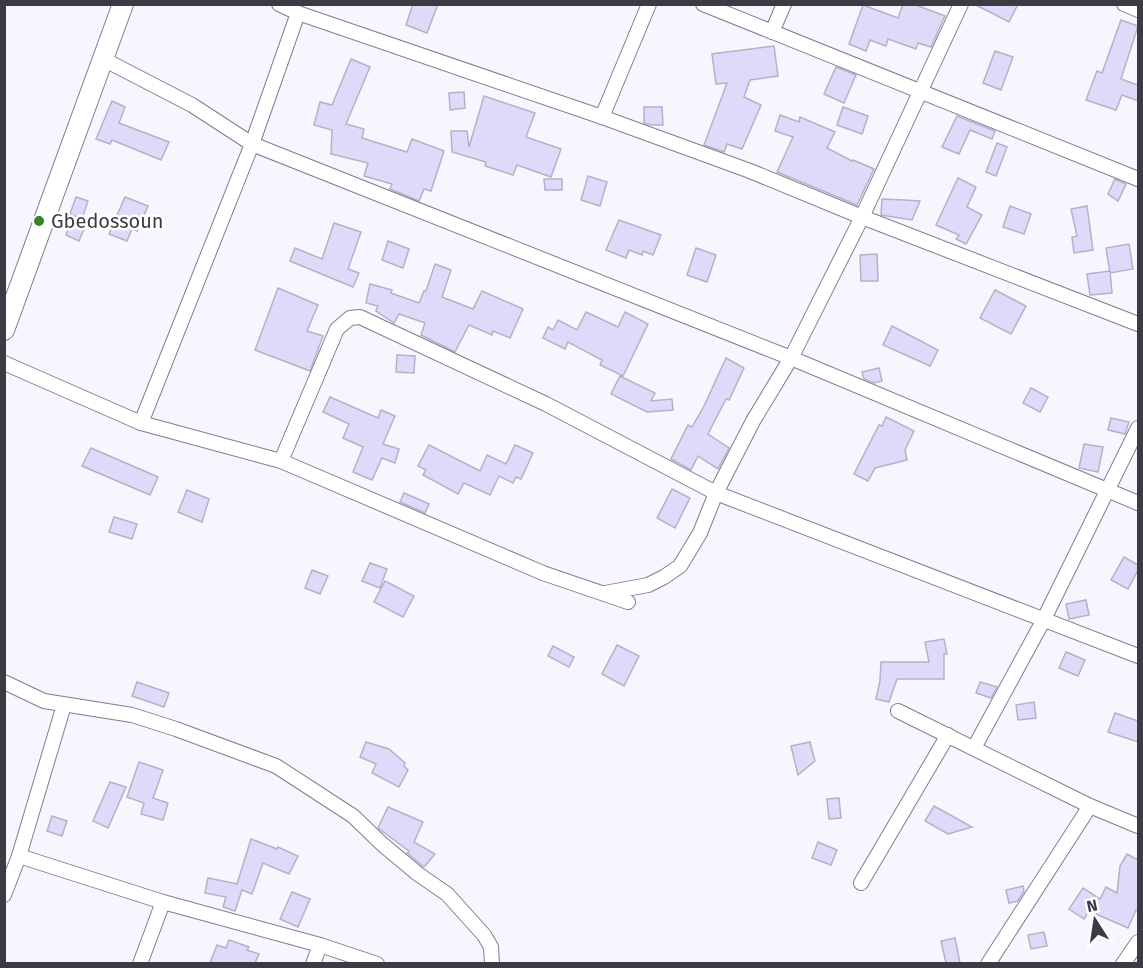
<svg xmlns="http://www.w3.org/2000/svg" width="1143" height="968" font-family="'Fira Sans',sans-serif">
	<rect width="100%" height="100%" fill="#f7f5fe"/>
	<g fill="#e0d9fa" stroke="#b5b1c6" stroke-width="1.5">
		<path d="M413,4H438L427,33L406,25Z"/>
		<path d="M903,4H913L945,16L931,47L918,43L916,49L888,39L886,46L870,40L866,51L849,44L863,5L898,18Z"/>
		<path d="M974,4H1018L1009,22Z"/>
		<path d="M1121,20L1138,26L1121,79L1138,85V101L1122,95L1116,110L1086,100L1097,71L1102,73Z"/>
		<path d="M774,46L778,76L750,80L744,97L761,105L742,149L727,144L724,152L704,145L727,83L716,84L712,54Z"/>
		<path d="M995,51L1013,57L1001,90L983,83Z"/>
		<path d="M351,59L370,67L346,124L364,129L362,138L407,152L412,139L444,151L431,191L424,189L419,201L390,189L392,184L364,176L368,163L331,154L332,130L314,125L320,102L332,105Z"/>
		<path d="M836,67L856,75L844,103L824,94Z"/>
		<path d="M464,92L465,108L450,110L449,93Z"/>
		<path d="M484,96L535,113L526,137L561,149L551,177L517,165L513,175L485,166L486,162L452,152L451,131H467L469,147Z"/>
		<path d="M112,101L125,107L119,123L169,142L161,160L112,140L110,144L96,139Z"/>
		<path d="M644,107H662L663,125H651L644,123Z"/>
		<path d="M843,107L868,116L862,134L837,125Z"/>
		<path d="M780,115L799,122L800,117L835,132L827,148L852,161L853,160L874,169L857,205L777,172L793,137L775,131Z"/>
		<path d="M957,116L995,131L992,139L970,130L959,154L942,147Z"/>
		<path d="M997,143L1007,147L996,176L986,172Z"/>
		<path d="M588,176L607,182L600,206L581,200Z"/>
		<path d="M958,178L976,187L967,207L982,215L966,244L956,239L959,235L936,225Z"/>
		<path d="M544,179H562V190H545Z"/>
		<path d="M1115,179L1126,184L1118,201L1108,194Z"/>
		<path d="M76,197L88,201L82,219L70,214Z"/>
		<path d="M125,197L148,206L137,231L132,229L127,241L109,234Z"/>
		<path d="M882,199L904,200L920,201L912,220L881,215Z"/>
		<path d="M1010,206L1031,214L1024,234L1003,227Z"/>
		<path d="M1087,206L1093,250L1074,253L1072,237L1077,236L1071,209Z"/>
		<path d="M619,220L661,235L653,255L643,251L642,255L629,250L626,258L606,250Z"/>
		<path d="M71,221L85,227L79,241L66,235Z"/>
		<path d="M334,223L361,232L348,269L359,273L353,287L290,261L295,248L322,259Z"/>
		<path d="M388,241L409,249L403,268L382,260Z"/>
		<path d="M1129,244L1133,269L1110,273L1106,248Z"/>
		<path d="M696,248L716,255L707,282L687,275Z"/>
		<path d="M877,254L878,281H861L860,255Z"/>
		<path d="M435,264L451,270L442,297L473,309L482,291L523,309L510,338L493,331L492,335L469,325L455,352L421,335L425,323L399,314L394,323L376,311L378,306L366,303L370,284L392,290L391,293L419,303L424,291H426Z"/>
		<path d="M1110,271L1112,293L1090,295L1087,274Z"/>
		<path d="M278,288L318,305L307,331L323,336L310,371L255,350Z"/>
		<path d="M995,290L1026,306L1011,334L980,318Z"/>
		<path d="M586,312L618,327L625,312L648,324L623,376L600,365L602,360L568,342L565,349L543,338L548,327L553,330L558,320L577,330Z"/>
		<path d="M892,326L938,350L930,366L883,345Z"/>
		<path d="M397,355L415,356L414,373L396,372Z"/>
		<path d="M726,358L744,368L729,400L726,399L708,434L729,448L718,469L698,456L691,470L671,459L688,425L692,427L704,406Z"/>
		<path d="M879,368L882,381L874,383L864,379L862,372Z"/>
		<path d="M620,376L655,393L651,401L672,399L673,410L647,412L611,394Z"/>
		<path d="M1031,388L1048,397L1040,412L1023,403Z"/>
		<path d="M330,397L378,418L381,410L395,416L383,444L399,449L395,463L382,458L372,480L353,472L363,447L343,438L349,424L323,412Z"/>
		<path d="M886,417L914,431L905,450L907,460L875,468L868,481L854,474L879,425L882,426Z"/>
		<path d="M1111,418L1129,422L1125,434L1108,430Z"/>
		<path d="M1084,444L1103,447L1098,472L1079,468Z"/>
		<path d="M429,445L480,471L487,455L506,464L515,445L533,453L521,479L516,477L513,483L499,476L490,495L464,483L458,494L423,475L426,470L418,466Z"/>
		<path d="M91,448L158,477L150,495L82,466Z"/>
		<path d="M672,489L690,498L675,528L657,518Z"/>
		<path d="M187,490L209,499L202,522L178,512Z"/>
		<path d="M404,493L429,504L425,513L400,502Z"/>
		<path d="M114,517L137,524L132,539L109,532Z"/>
		<path d="M1124,557L1138,565V570L1128,589L1111,580Z"/>
		<path d="M370,563L387,569L380,588L362,581Z"/>
		<path d="M312,570L328,576L320,594L305,588Z"/>
		<path d="M385,581L414,596L403,617L374,602Z"/>
		<path d="M1086,600L1089,615L1069,619L1066,604Z"/>
		<path d="M944,639L947,654H944V679H897L889,702L876,699L880,681L881,662H929L925,642Z"/>
		<path d="M617,645L639,656L624,686L602,674Z"/>
		<path d="M553,646L574,657L569,667L548,656Z"/>
		<path d="M1066,652L1085,660L1078,676L1059,668Z"/>
		<path d="M137,682L169,693L164,707L132,696Z"/>
		<path d="M980,682L997,687L991,698L976,693Z"/>
		<path d="M1034,702L1036,718L1018,720L1016,705Z"/>
		<path d="M1115,713L1138,721V742L1108,732Z"/>
		<path d="M366,742L389,749L405,763L404,766L408,770L399,787L372,773L376,764L360,757Z"/>
		<path d="M810,742L815,761L798,775L791,746Z"/>
		<path d="M139,762L163,770L153,798L168,803L163,820L141,814L144,803L127,797Z"/>
		<path d="M110,782L126,787L108,828L93,821Z"/>
		<path d="M839,798L841,818L829,819L827,799Z"/>
		<path d="M934,806L972,827L948,834L925,821Z"/>
		<path d="M388,807L423,822L414,842L435,854L424,867L407,853L409,851L378,828Z"/>
		<path d="M52,816L67,821L62,836L47,831Z"/>
		<path d="M251,839L277,849L278,847L298,856L289,874L263,863L252,894L242,890L235,911L223,907L226,897L205,893L208,878L237,884Z"/>
		<path d="M818,842L837,850L831,865L812,858Z"/>
		<path d="M1127,854L1138,860V911L1136,910L1128,928L1089,911L1084,919L1069,909L1083,888L1100,899L1106,887L1117,893L1120,866Z"/>
		<path d="M1023,886L1024,891L1018,901L1009,903L1006,890Z"/>
		<path d="M292,892L310,899L298,927L280,919Z"/>
		<path d="M1044,932L1047,946L1031,949L1028,935Z"/>
		<path d="M955,938L960,963H946L941,941Z"/>
		<path d="M229,940L249,947L247,950L259,954L255,963H210L217,945L226,948Z"/>
	</g>
	<g fill="none" stroke-linecap="round" stroke-linejoin="round">
		<defs>
			<g id="street">
				<path d="M279,4L298,13L602,117L750,171L862,217L1138,324"/>
				<path d="M703,4L1138,179"/>
				<path d="M1124,4L1138,10"/>
				<path d="M772,32L784,4"/>
				<path d="M103,59L192,105L252,144L791,358L1138,503"/>
				<path d="M602,117L649,4"/>
				<path d="M4,363L141,423L281,461L543,573L628,602"/>
				<path d="M141,423L252,144L298,13"/>
				<path d="M281,461L337,329L350,318L360,317L546,404L716,493L1138,656"/>
				<path d="M605,593L648,585L664,577L680,566L700,533L716,493L753,421L791,358L862,217L961,4"/>
				<path d="M4,682L44,701L132,715L176,729L276,766L353,816L382,844L418,874L447,894L484,935L491,947L492,964"/>
				<path d="M898,711L1090,806L1138,826"/>
				<path d="M974,748L1043,621L1138,428"/>
				<path d="M19,856L163,902L320,945L377,964"/>
				<path d="M861,883L948,735"/>
				<path d="M4,895L19,856L64,705"/>
				<path d="M140,964L163,902"/>
				<path d="M313,964L320,945"/>
				<path d="M988,964L1090,806"/>
				<path d="M1123,964L1138,942"/>
			</g>
			<path id="secondary" d="M4,330L123,4"/>
		</defs>
		<use href="#street" stroke="#817d91" stroke-width="16"/>
		<use href="#secondary" stroke="#817d91" stroke-width="22"/>
		<use href="#street" stroke="#fff" stroke-width="14"/>
		<use href="#secondary" stroke="#fff" stroke-width="20"/>
	</g>
	<circle fill="#3a8127" stroke="#fff" stroke-width="2" cx="39" cy="221" r="6"/>
	<g text-anchor="middle" stroke-width="5" stroke-linejoin="round" paint-order="stroke">
		<g font-size="20" fill="#3c3a43" stroke="#fff" text-anchor="start">
			<text x="51" y="228">Gbedossoun</text>
		</g>
	</g>
	<rect width="1143" height="968" fill="none" stroke="#3c3a43" stroke-width="12"/>
	<g transform="translate(1095 920) rotate(348)" stroke="#ffffff" stroke-width="4.5" paint-order="stroke">
	<path d="M0-4.5L10 22L0 15L-10 22Z" fill="#3c3a43"/>
	<text y="-9" font-size="16" font-weight="bold" text-anchor="middle" fill="#3c3a43">N</text>
	</g>
</svg>
